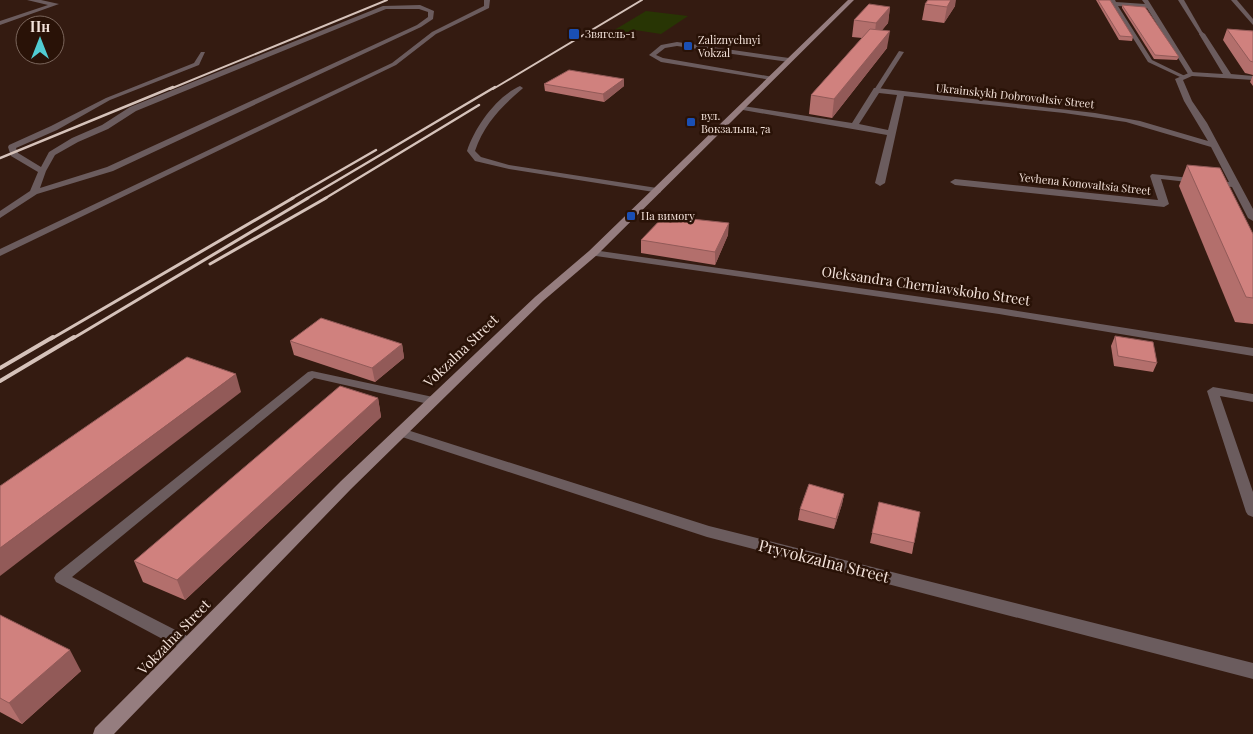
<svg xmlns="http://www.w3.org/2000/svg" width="1253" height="734" font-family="'Playfair Display',serif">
	<rect width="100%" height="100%" fill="#341b11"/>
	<path fill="#283504" d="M646,11L688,16L661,34L635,30L623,37L613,36L611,32Z"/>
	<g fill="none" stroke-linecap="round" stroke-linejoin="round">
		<g fill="#6b5c5e" fill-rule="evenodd">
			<path d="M484,0H490L489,8L436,34L396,65L0,256V249L392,63L432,32L484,6Z"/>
			<path d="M1109,0H1115L1116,2L1145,4L1142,0H1148L1194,74L1193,75L1188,74L1147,8L1118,6L1152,60L1185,76L1180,77L1148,62Z"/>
			<path d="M1178,0H1184L1204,35H1200Z"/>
			<path d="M1231,0H1237L1253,19V25Z"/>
			<path d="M420,5L434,11L433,19L421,27L113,171L37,194L0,218V211L30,191L38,172L11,156L8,147L9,145L51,126L106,98L194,63L201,52H205L199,65L110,100L57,130L16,148L18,153L41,167L49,152L72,138L102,125L130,107L383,6ZM386,9H419L428,12V17L417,25L107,167L40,188L46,171L55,155L78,142L108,129L136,111Z"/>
			<path d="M677,42L789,58L792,60L789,62L677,46L665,48L656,55L663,58L773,77V79L771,80L661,62L649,55L661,45Z"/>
			<path d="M899,51L904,52L879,91H875L874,90Z"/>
			<path d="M520,86L523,88L522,89C501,107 484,124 475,151L481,157L509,165L657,188L661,191L660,193L509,169L475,161L467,151C475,127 496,97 520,86Z"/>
			<path d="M312,371L433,397L439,401L433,405L314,378L72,577L195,640L197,645L195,650L189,651L183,650L56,582L54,578L56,574L308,372Z"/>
			<path d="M1213,387L1253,394V402L1220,396L1253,492V517L1248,515L1246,512L1207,391Z"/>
		</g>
		<g fill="#6b5c5e" fill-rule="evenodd">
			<path d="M27,0H41L59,4L0,25V21L48,5Z"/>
			<path d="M1202,32L1205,34L1231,74L1253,76V80L1192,76L1183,80L1192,101L1207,123L1253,209V221L1248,218L1232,187L1161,179L1169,204L1164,207L955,185L950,182L955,179L1158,200L1150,176L1152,174L1229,182L1211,147L1126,122L1064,113L904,96L885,183L880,186L875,183L887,135L743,110L739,108L743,106L852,123L874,88H877L1095,113L1140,121L1208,141L1184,101L1175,79L1191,72L1223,74L1199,34ZM879,93L897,95L888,130L859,124Z"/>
			<path d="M593,250L999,308L1253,348V356L999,314L589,255L588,253Z"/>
			<path d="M401,428L709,526L1253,663V679L707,537L396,435L394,432Z"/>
		</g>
		<path fill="#957d7f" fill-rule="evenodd" d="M848,0H854L597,255L543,301L351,489L114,734H93L95,728L341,481L535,297L589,251Z"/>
		<g stroke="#d5c2ba" stroke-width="2">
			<path d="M170,89L387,0"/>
			<path d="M493,89L642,0"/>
		</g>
		<g stroke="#d5c2ba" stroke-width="2.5">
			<path d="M0,158L173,87"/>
			<path d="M291,199L376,150"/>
			<path d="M306,199L495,87"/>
			<path d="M324,199L479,105"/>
		</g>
		<g stroke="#d5c2ba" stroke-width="3">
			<path d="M210,264L326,198"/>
			<path d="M51,339L293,198"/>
			<path d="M72,339L308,198"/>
		</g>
		<g stroke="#d5c2ba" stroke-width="4">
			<path d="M0,368L53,337"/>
			<path d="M0,381L74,337"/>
		</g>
	</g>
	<g fill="#b36f6c">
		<path d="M1096,0H1110L1133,37L1132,41L1119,40Z"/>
		<path d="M925,4L955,6L944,23L922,20Z"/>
		<path d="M1122,5L1179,57L1177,60L1154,59L1122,8Z"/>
		<path d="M890,7L888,23L882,30L887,48L832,118L809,114L811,95L862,38L852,37L854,20Z"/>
		<path d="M1227,29L1253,31V86L1250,82L1253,75L1245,73L1223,40Z"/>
		<path d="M544,84L624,86L604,102L545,91Z"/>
		<path d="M1187,165L1253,234V324L1235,322L1179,186Z"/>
		<path d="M728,235L715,265L641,253V240Z"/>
		<path d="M1115,336L1157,363L1153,372L1114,366L1111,346Z"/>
		<path d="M290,341L402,344L404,358L375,382L294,355Z"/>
		<path d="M378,398L381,417L185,600L143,582L134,561Z"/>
		<path d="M844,494L842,504L834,529L798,520L800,509Z"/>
		<path d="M879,502L914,543L912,554L870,543Z"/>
		<path d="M0,615L81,671L22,724L0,712Z"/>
	</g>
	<g fill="#925a58">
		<path d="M951,0H956L955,6L944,23L947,7Z"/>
		<path d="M890,7L888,23L874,40L876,23Z"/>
		<path d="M890,31L887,48L832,118L834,99Z"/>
		<path d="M624,79V86L604,102L603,94Z"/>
		<path d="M729,223L728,235L715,265V252Z"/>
		<path d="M402,344L404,358L375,382L372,368Z"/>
		<path d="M236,374L241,392L0,576V548Z"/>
		<path d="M378,398L381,417L185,600L177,580Z"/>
		<path d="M844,494L842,504L834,529L836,519Z"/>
		<path d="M70,650L81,671L22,724L9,703Z"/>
	</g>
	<g fill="#d0817e" stroke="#925a58">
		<path d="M928,0H951L947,7L925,4Z"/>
		<path d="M1098,0H1110L1133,37L1120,36Z"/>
		<path d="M869,4L890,7L876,23L854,20Z"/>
		<path d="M1122,5L1145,7L1179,57L1155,55Z"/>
		<path d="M870,29L890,31L834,99L811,95Z"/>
		<path d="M1227,29L1253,31V62L1250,61Z"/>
		<path d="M569,70L624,79L603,94L544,84Z"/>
		<path d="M1187,165L1220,168L1253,234V298L1246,297Z"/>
		<path d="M664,216L729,223L715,252L641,240Z"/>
		<path d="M321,318L402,344L372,368L290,341Z"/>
		<path d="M1115,336L1153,342L1157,363L1118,356Z"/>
		<path d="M187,357L236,374L0,548V486Z"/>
		<path d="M340,386L378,398L177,580L134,561Z"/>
		<path d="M809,484L844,494L836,519L800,509Z"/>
		<path d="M879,502L920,512L914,543L872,533Z"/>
		<path d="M0,615L70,650L9,703L0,698Z"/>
	</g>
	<g fill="#1a4fb4" stroke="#291207" stroke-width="2">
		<rect x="568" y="28" width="12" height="12" rx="2.5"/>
		<rect x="683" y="41" width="10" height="10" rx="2.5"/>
		<rect x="686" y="117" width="10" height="10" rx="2.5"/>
		<rect x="626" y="211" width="10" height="10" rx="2.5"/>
	</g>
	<g text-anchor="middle" stroke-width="5" stroke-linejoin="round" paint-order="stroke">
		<g font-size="11" fill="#f3e2da" stroke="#291207" text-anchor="start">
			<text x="585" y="38">Звягель-1</text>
			<text x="698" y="44">Zaliznychnyi<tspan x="698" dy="13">Vokzal</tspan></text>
			<text x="701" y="120">вул.<tspan x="701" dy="13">Вокзальна, 7а</tspan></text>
			<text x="641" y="220">На вимогу</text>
		</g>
		<g font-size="11" fill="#f3e2da" stroke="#291207">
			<text transform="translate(1015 96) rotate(6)" y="4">Ukrainskykh Dobrovoltsiv Street</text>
			<text transform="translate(1085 184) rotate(6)" y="4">Yevhena Konovaltsia Street</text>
		</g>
		<g font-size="14" fill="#f3e2da" stroke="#291207">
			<text transform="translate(926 286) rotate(8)" y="5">Oleksandra Cherniavskoho Street</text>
			<text transform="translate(461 351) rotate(-44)" y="5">Vokzalna Street</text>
			<text transform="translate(174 637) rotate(-46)" y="5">Vokzalna Street</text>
		</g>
		<g font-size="16" fill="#f3e2da" stroke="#291207">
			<text transform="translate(824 561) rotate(14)" y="6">Pryvokzalna Street</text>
		</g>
	</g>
	<g transform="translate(40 40)"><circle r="24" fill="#291207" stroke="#7a655b"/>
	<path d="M0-4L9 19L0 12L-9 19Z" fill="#51ccd2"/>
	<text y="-8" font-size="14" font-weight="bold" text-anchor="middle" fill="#f3e2da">Пн</text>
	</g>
</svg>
